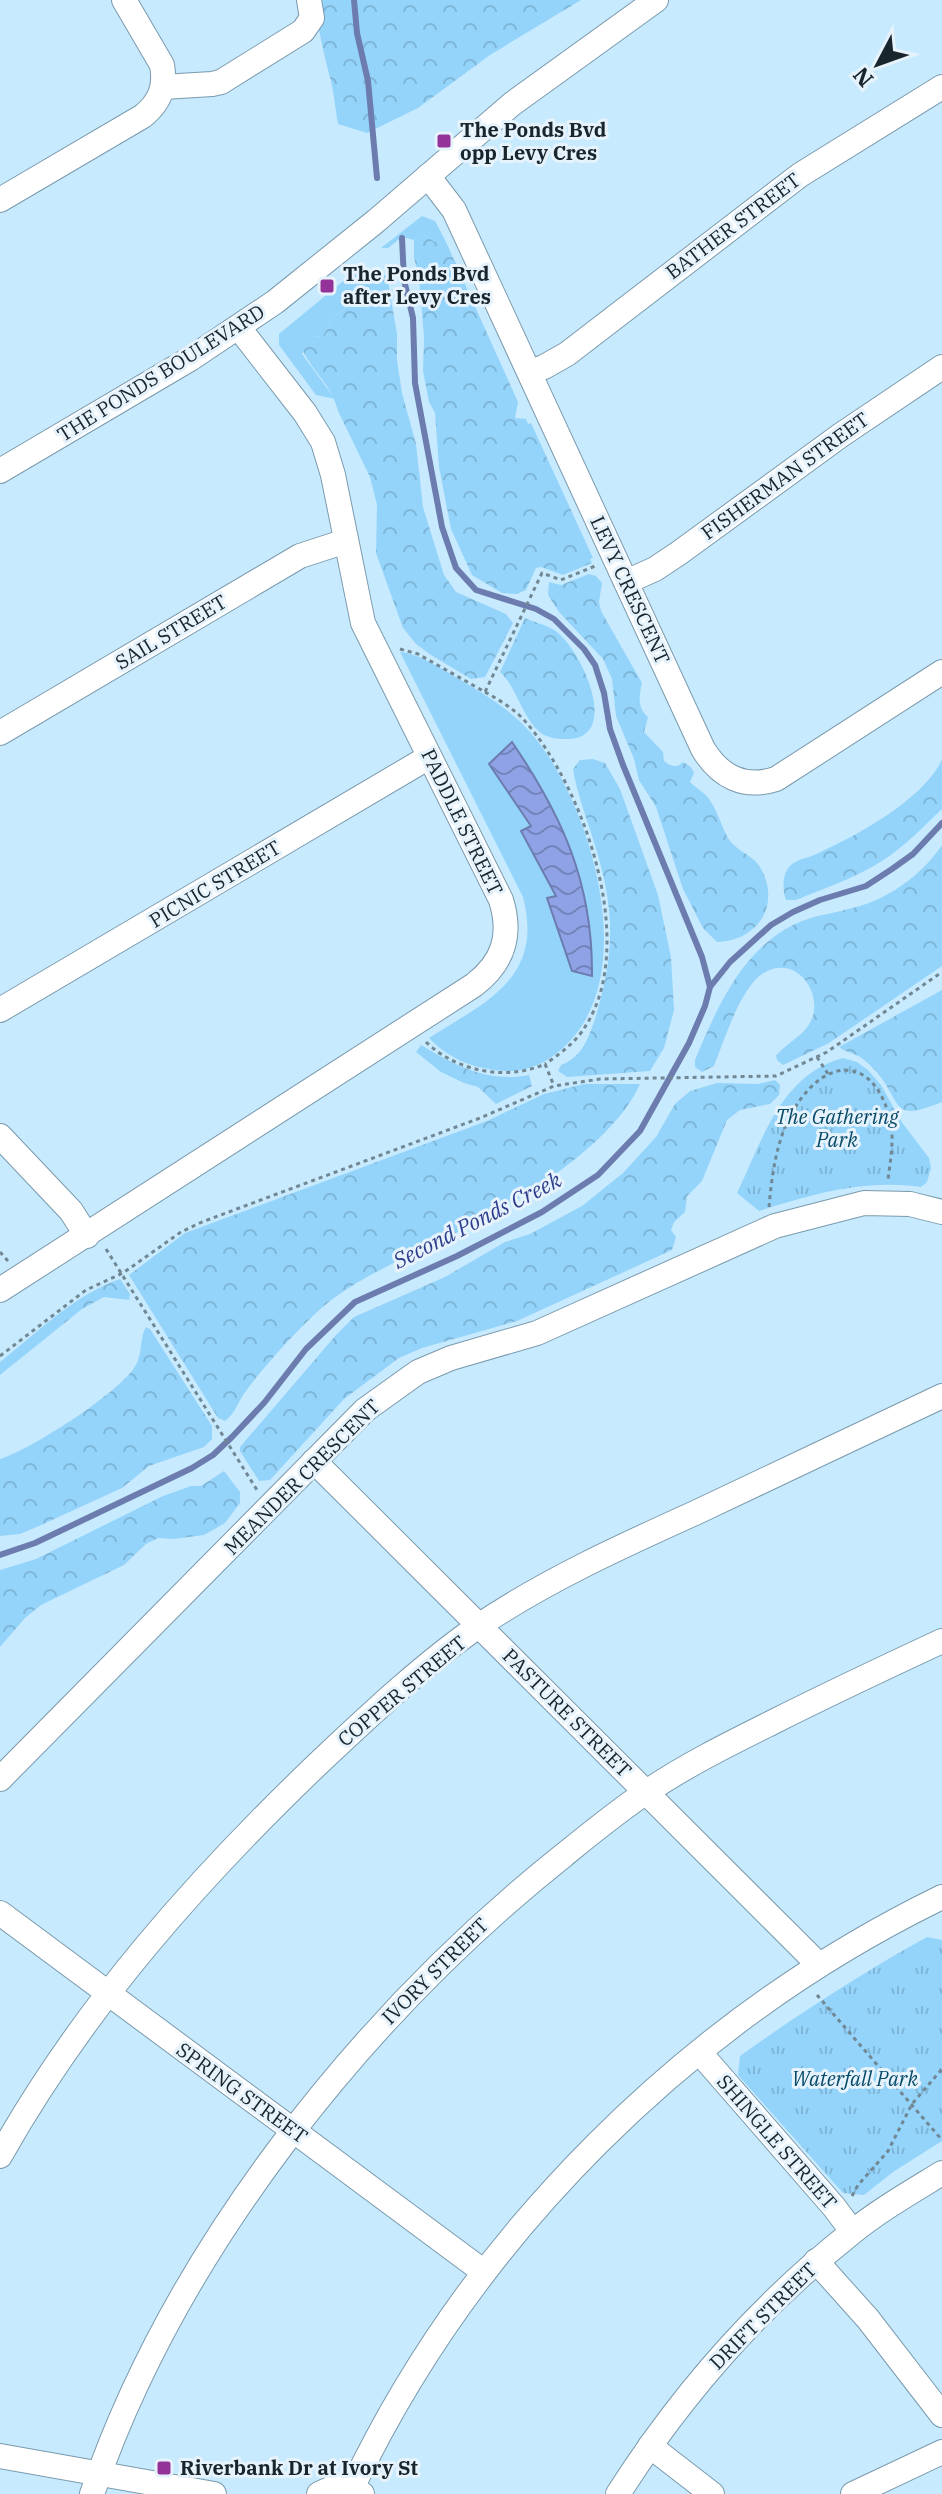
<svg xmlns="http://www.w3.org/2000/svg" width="942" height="2494" font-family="'IBM Plex Serif',serif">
	<defs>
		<pattern id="forest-crowns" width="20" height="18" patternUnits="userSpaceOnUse" patternTransform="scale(2)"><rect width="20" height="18" fill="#94d4fb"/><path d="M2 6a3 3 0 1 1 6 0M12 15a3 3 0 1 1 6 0" fill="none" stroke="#7fb6d7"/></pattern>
		<pattern id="park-tufts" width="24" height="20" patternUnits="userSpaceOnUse" patternTransform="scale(2)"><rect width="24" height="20" fill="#94d4fb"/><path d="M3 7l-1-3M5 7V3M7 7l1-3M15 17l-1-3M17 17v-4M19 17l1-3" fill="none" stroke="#7fb6d7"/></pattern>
		<pattern id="water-waves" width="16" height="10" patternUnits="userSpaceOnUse" patternTransform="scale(2)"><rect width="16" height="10" fill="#8fa2e6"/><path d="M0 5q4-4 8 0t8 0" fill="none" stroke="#7484bb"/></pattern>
	</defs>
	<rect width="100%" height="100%" fill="#c8eafe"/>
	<g fill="#94d4fb">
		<path d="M422,216L435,221L446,242H435L424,235L414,240L402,237L388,248H381Z"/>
		<path d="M359,268L362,278L348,295L344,310L332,319L323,336L314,337L302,354L335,399L316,395L279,345V334Z"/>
		<path d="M400,652C421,654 443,670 461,680C494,700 522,717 544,750C594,821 636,970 570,1041C552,1060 531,1072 505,1071C475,1069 450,1060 429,1038C487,1001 544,978 523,897Z"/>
	</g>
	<g fill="url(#forest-crowns)">
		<path d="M316,0H581L490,55L418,108L367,133L338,124C335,107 334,90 329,74C323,49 317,27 316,0Z"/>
		<path d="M424,235L435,242H446L518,402L515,418L526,419L528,424L531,423L593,558L590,559L592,563L563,575L541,567L536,568L526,590L517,594L502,593L472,575L451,529L439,467L435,413L429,402L423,371L424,337L419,278L414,257V240Z"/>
		<path d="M377,272L387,276L397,334V360L402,393L416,444L423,507L444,575L456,592L506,614L513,623L485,677L471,679L431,655L416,644L403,628L376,553L377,505L370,477L338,411C332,382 304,366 299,338L308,333L314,337L323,336L332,319L344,310L348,295L362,278Z"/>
		<path d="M589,574L596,576L602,583L599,602L601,611L642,683C639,696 637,708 648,717L644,732L663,752L664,761C671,766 676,769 683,762L691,767L694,773L690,782C696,788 704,792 709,799C718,811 721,826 728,838C737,852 752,854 760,867C782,904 758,941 717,942L703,928L683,889L656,807L639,780L634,759L616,716L612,679L603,659L559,612L548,595L549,582L561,585Z"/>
		<path d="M525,618C534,622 546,625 554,630C581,647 624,741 565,739C557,739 548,738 541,733C522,718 518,689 500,672Z"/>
		<path d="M593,759L605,763L620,789L658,895L671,957L674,1010L664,1048L650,1071L567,1077L558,1071L561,1065C582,1057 588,1039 595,1019C616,950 615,908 593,839C586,816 577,794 573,769L580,760Z"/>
		<path d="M942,759V809C927,823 913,838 896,851C867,874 830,886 796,900H786C783,892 782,878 787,870C792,860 805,859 814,855C853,838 925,799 942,759Z"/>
		<path d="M942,845V966L829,1043L783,1065L777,1060L776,1056C785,1044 800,1038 808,1026C828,998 797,951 762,974C740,989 724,1041 714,1066L702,1072L695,1067V1060C717,1008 741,950 795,924C816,914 838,913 860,906C893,896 923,873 942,845Z"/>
		<path d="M942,990V1102C890,1123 904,1105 876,1071C871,1066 862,1057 856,1055C850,1052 846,1052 839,1047Z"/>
		<path d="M421,1045C456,1066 488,1083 529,1075L532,1086L496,1104L478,1087L464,1083L441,1072L416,1052Z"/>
		<path d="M775,1080L780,1085L779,1095L770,1104L740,1110L727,1120L702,1181L687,1196L685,1212L674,1222L671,1230L676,1237L672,1250L517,1321L422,1348L399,1358L344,1399L270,1480L259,1481L240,1451V1447L336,1335L354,1317L445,1277L505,1242L530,1234L582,1206L623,1173L656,1137L675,1104L690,1091L717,1083L758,1084Z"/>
		<path d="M584,1084H640C614,1144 516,1204 458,1232C416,1253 373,1270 334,1298C309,1316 265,1365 246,1391C238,1401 236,1413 225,1421L218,1418L129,1275L185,1233L487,1121L544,1094Z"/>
		<path d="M120,1279L130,1294L129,1300L104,1297L82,1309L0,1375V1362C38,1332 74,1295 120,1279Z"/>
		<path d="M146,1327L150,1329L212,1426V1439L204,1447L149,1466L122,1488L39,1526L20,1534L0,1536V1459C30,1450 117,1394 134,1368C143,1356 139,1339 146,1327Z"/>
		<path d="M224,1471L240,1492V1503L225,1523L204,1535L173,1539L158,1538L146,1544L124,1565L41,1605L25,1618L0,1647V1570L36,1559L163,1496L191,1486H201Z"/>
	</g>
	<g fill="url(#park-tufts)">
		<path d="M843,1058L857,1062L868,1070L881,1085L901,1121L929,1158L931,1168L927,1182L921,1187C864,1179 813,1194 759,1211L737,1193C762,1141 781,1074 843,1058Z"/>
		<path d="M927,1937L942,1940V2141L893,2172L864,2195L843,2193L738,2075L740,2056C800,2013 862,1973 927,1937Z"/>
	</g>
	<path fill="url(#water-waves)" stroke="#6c7cae" stroke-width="2" d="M512,742C563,817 593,884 592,976L572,971L547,898L556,896L521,831L531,826L489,764Z"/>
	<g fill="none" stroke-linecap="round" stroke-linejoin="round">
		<g stroke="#6c7cae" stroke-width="6">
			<path d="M354,0L357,33L368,81L377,178"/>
			<path d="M402,238L404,280L413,318L415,383L442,527L456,568L476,590L536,609L554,619L584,649L595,665L604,693L610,729L623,765L702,957L710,987"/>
			<path d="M0,1555L35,1543L192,1468L213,1455L232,1437L264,1403L306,1349L355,1302L457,1256L542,1212L598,1175L640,1131L689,1043L705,1006L710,987L730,962L771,925L793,912L820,900L866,886L892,869L913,854L942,823"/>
		</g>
		<defs>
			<g id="minor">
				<path d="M163,87L212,84L221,82L303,31L312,18L309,0"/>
				<path d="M428,176L454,210L703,749C720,777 744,789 776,779L942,672"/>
				<path d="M0,200L143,116C160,102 166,87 162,65L124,0"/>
				<path d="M530,372L544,367L567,354L800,175L942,87"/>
				<path d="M0,471L190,359L275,302L376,221L512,104L656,0"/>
				<path d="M626,582L655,569L679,553L841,435L942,367"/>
				<path d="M0,733L300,556L346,541"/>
				<path d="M0,1010L429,757"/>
				<path d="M0,1136L71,1211L87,1236"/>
				<path d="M0,1290L474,985C504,962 512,935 501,900L363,623L333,475L323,442L305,413L239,328"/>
				<path d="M314,1461L819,1965"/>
				<path d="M0,1779L365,1410L418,1372L451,1358L537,1333L775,1226L864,1203L910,1204L942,1212"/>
				<path d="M0,1913L484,2272"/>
				<path d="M700,2053L834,2207L852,2231"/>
				<path d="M0,2156C84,2006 200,1876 324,1758C373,1712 425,1663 480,1625C547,1580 622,1546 695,1513C777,1474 860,1435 942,1396"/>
				<path d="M816,2261L868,2319L942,2415"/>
				<path d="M650,2446L712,2494"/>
				<path d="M0,2456L214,2494"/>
				<path d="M352,2488C473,2234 689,2020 942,1897"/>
				<path d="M92,2494C176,2249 363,2015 564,1855C591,1833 619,1810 648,1791C688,1764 731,1743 773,1722C829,1694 886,1667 942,1641"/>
				<path d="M319,2494C333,2486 349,2483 362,2494"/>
				<path d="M618,2494C681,2395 758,2307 850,2234C878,2211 911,2192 942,2173"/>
				<path d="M853,2494L942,2452"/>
			</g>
		</defs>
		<use href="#minor" stroke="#7a9aad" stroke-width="26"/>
		<g stroke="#708794" stroke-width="3" stroke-dasharray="4 4" stroke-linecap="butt">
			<path d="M400,649L418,654L485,692L542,573L561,580L595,566"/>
			<path d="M485,692C499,700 513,708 524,720C584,787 639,944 585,1027C576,1042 560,1054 545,1064"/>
			<path d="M426,1042C457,1072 507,1081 545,1064L554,1086"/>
			<path d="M817,1057L828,1074"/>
			<path d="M769,1207C772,1173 777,1135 796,1106C831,1051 879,1061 891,1125C894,1143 890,1162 888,1180"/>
			<path d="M106,1249L257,1490"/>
			<path d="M0,1252L8,1261"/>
			<path d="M0,1356L86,1290L123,1273L181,1232L202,1222L480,1118L554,1086L600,1079L776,1076L827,1052L942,972"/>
			<path d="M817,1995L942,2140"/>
			<path d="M852,2196L858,2185L888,2151L912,2104L942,2069"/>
		</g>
		<use href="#minor" stroke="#fff" stroke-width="24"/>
	</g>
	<g fill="#943299" stroke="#e6f3fc" stroke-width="3">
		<rect x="436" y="133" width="16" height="16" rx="4"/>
		<rect x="319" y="278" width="16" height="16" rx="4"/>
		<rect x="156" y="2460" width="16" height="16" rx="4"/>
	</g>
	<g text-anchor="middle" stroke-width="6" stroke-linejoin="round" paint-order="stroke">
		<g font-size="20" font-weight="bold" fill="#19252d" stroke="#e6f3fc" text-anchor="start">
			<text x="460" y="137">The Ponds Bvd<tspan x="460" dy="23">opp Levy Cres</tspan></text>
			<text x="343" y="281">The Ponds Bvd<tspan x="343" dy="23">after Levy Cres</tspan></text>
			<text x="180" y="2475">Riverbank Dr at Ivory St</text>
		</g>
		<g font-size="20" fill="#19252d" stroke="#e6f3fc">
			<text transform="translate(733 226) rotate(-37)" y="7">BATHER STREET</text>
			<text transform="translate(161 373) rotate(-32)" y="7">THE PONDS BOULEVARD</text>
			<text transform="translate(785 476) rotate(-36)" y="7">FISHERMAN STREET</text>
			<text transform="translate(630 590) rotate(65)" y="7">LEVY CRESCENT</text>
			<text transform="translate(171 632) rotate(-31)" y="7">SAIL STREET</text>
			<text transform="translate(462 822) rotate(64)" y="7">PADDLE STREET</text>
			<text transform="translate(215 884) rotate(-31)" y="7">PICNIC STREET</text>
			<text transform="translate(302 1477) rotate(-45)" y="7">MEANDER CRESCENT</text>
			<text transform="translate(402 1691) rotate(-40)" y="7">COPPER STREET</text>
			<text transform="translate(567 1713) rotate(45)" y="7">PASTURE STREET</text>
			<text transform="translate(435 1971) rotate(-45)" y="7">IVORY STREET</text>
			<text transform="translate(242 2093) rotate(36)" y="7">SPRING STREET</text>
			<text transform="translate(777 2142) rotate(49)" y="7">SHINGLE STREET</text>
			<text transform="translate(763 2316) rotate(-45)" y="7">DRIFT STREET</text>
		</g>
		<g font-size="20" font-style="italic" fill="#074a68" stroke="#e6f3fc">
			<text x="837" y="1124">The Gathering<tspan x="837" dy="23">Park</tspan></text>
			<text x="855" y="2086">Waterfall Park</text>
		</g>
		<g font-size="22" font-style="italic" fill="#2f3e8c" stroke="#e6f3fc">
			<text transform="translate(477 1220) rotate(-27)" y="8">Second Ponds Creek</text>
		</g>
	</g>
	<g transform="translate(878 64) rotate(229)" stroke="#e6f3fc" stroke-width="6" paint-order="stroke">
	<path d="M0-6L14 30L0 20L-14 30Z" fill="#19252d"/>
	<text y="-12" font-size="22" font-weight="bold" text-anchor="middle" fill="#19252d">N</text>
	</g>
</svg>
